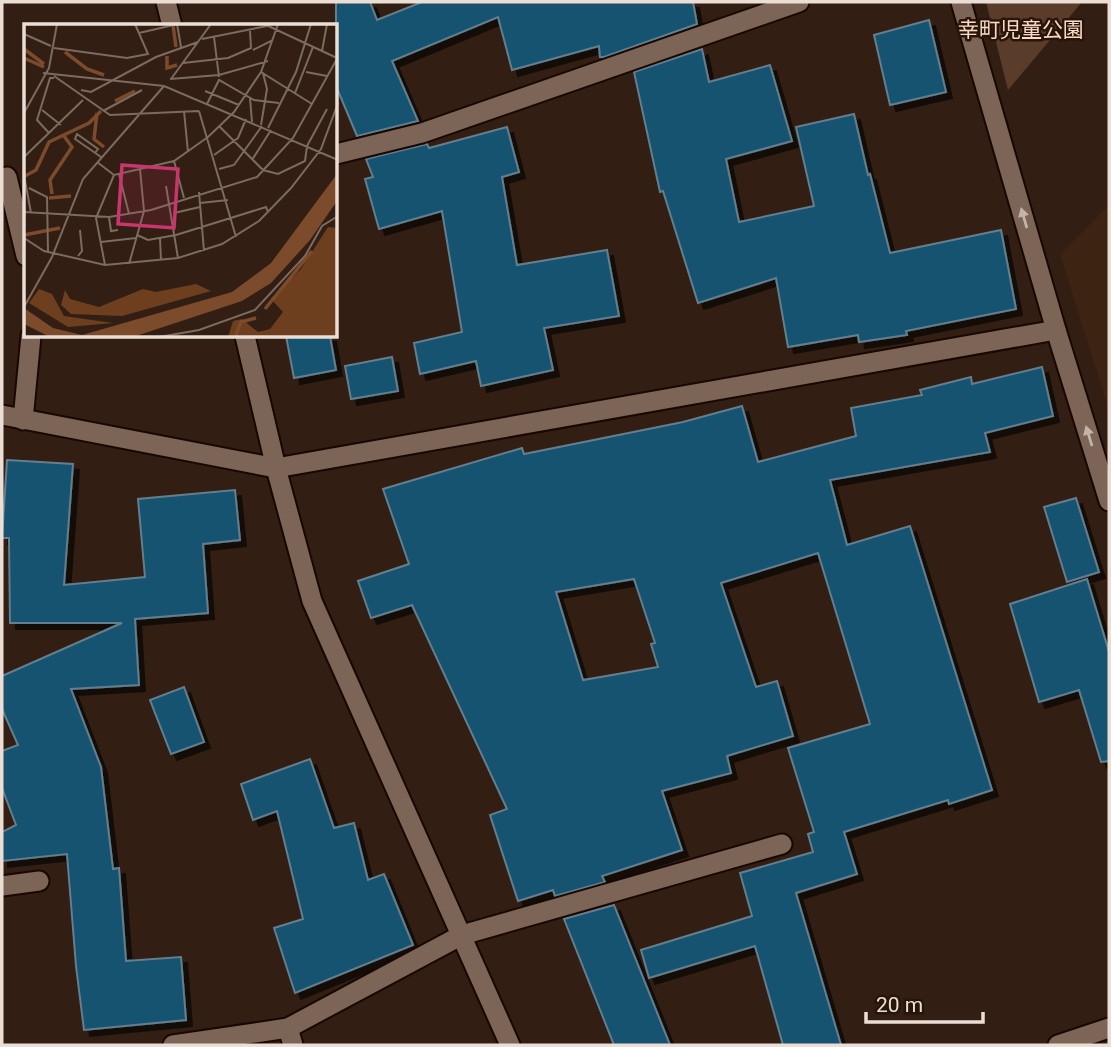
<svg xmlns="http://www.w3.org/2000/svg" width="1111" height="1047" font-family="Roboto,'Noto Sans JP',sans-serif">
	<defs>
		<filter id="shadow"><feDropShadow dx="6" dy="6" stdDeviation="0" flood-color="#0009"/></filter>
	</defs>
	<rect width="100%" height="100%" fill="#321e12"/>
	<path fill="#3c2312" d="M1109,205V410L1060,255Z"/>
	<path fill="#5a3c2a" d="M986,2H1082L1008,90Z"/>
	<g fill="#125371" stroke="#647e8d" stroke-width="2" fill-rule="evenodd" filter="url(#shadow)">
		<path d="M336,2H370L377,20L422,2H693L697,24L604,57H600L599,46L512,70L498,17L392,61L418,121L357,136L336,86Z"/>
		<path d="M929,20L946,92L890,105L874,35Z"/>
		<path d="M702,49L709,82L770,65L792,141L726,159L739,222L814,206L796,127L854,114L868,175L870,174L890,253L1001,230L1016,309L906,331L907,335L859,342L858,335L788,347L776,278L698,303L663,191L660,192L634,72Z"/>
		<path d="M507,127L519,172L502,177L517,265L607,250L619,316L544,328L553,370L481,386L476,361L420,374L414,343L462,332L442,211L379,229L365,179L373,177L366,159L427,144L429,148Z"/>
		<path d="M286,336H330L336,370L294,378Z"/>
		<path d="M392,357L398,391L351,399L345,366Z"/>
		<path d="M1042,367L1053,416L985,433L990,452L830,480L847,545L910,526L992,790L949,804L948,800L844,832L857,874L796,893L841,1045H783L755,946L649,978L641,950L752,916L740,873L813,852L808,834L814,832L788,748L870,724L818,553L721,583L756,687L777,681L793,736L727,756L731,773L662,791L682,850L602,876L605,882L555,896L553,890L518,901L490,815L507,809L412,605L371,618L358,581L409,564L383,489L522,448L524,454L683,422L742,406L758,462L856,436L851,408L922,395L920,390L971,377L972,384ZM634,579L655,643L651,644L658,667L583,680L556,592Z"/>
		<path d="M7,460L73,464L64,585L145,577L138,499L235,490L240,540L203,544L208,613L135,619L139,685L71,689L101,767L113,869L119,868L126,961L181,957L186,1020L84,1030L76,966L67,854L2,861V832L16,825L2,788V751L18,745L2,709V676L122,623H10L9,538H2Z"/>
		<path d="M1076,498L1099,572L1067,582L1044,507Z"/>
		<path d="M1087,579L1109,652V761L1101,762L1079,690L1039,702L1010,604Z"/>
		<path d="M184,687L204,742L171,754L150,700Z"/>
		<path d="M310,759L334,828L354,823L368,880L384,874L413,945L295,993L274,928L303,919L277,811L253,820L241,784Z"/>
		<path d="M614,905L670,1045H614L564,919Z"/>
	</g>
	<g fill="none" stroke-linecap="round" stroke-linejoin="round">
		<defs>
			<g id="minor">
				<path d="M961,2L1056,330L1109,501"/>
				<path d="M336,154L422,133L799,2"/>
				<path d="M7,177L26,256"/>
				<path d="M2,415L276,468L1056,330"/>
				<path d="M23,420L31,336"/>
				<path d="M2,886L39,881"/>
				<path d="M288,1028L293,1045"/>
				<path d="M173,1045L288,1028L462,935L782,844"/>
				<path d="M1058,1045L1109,1028"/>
			</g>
			<g id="tertiary">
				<path d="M166,2L172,26"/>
				<path d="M245,336L276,468L312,601L510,1045"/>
			</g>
		</defs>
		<use href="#minor" stroke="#190801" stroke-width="23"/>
		<use href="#tertiary" stroke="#190801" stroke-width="23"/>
		<use href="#minor" stroke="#7c6456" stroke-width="19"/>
		<use href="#tertiary" stroke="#7c6456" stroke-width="19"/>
	</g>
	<defs><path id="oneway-solid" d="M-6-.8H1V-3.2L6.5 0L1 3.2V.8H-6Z" transform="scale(1.75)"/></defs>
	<g fill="#c4b3a9">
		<use href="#oneway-solid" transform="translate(1024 218) rotate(-106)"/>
		<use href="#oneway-solid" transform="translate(1089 436) rotate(-107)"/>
	</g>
	<g text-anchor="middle" stroke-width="5" stroke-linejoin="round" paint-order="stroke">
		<g font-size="21" fill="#f9d9c6" stroke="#281509">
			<text x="1021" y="37">幸町児童公園</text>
		</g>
	</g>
	<g transform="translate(24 24)">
		<rect width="313" height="313" fill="#321e12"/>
		<path d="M304,203L313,204V313H204L209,297L218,295L234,308L246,305L259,288L247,275L277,245ZM172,260L187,267L98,292L47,290L37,281L41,266L46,275L75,283L119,265L132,268ZM15,265L28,270L40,292L89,299L44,303L5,279Z" fill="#6e3f1f"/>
		<path d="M313,150V177L286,216L247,259L218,277L112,312L26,313L0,300V284L29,304L58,311L208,268L247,239Z" fill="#7b4b2b"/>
		<path fill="none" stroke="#7b4b2b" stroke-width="3.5" d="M149,1L152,23M0,25L20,40M41,28L63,45L80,51M143,32V44L153,41M0,34L20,43M91,77L111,67M73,89L70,115L80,123M1,152L12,146L25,118L65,99L77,87M28,170L26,156L48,123L40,112M25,174L47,172M0,211L36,204M241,285L288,227M211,313L217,298L232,294"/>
		<path fill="none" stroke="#7c6b60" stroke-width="2" d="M153,0L157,23M240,0L313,34M115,9L154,0M0,10L27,22M190,13L195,53M178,15L243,2M30,24L103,34L124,30L111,0M229,26L249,16M298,27L303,0M159,39L204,34L227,24L226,7M237,48L288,80M282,48L303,52M19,49L140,62L314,136M30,52L86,91L175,87M146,55L195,51L244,37M147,55L187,0M57,66L67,68L132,33L174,18M181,67L215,81M271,69L289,23M226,74L228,98M183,80L195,56L230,76L255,79M18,86L37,101M79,87L118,66M160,87L164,128M175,87L212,213M0,89L25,44L33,0M237,101L243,65L239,49M195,102L239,146L254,150L281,137L283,122L303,85M244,104L272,48L287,0M25,109L13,96L26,54H30M71,129L74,125L53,110L51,115L77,133M190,131L214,114L222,95M0,133L59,76M228,136L247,106M150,137L160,174M73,138L90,151L116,145L150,137L184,113L210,88L237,48L254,0M195,145L210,141L238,102M95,150L105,190M0,151L7,189M142,162L154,234M5,164L23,173L24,228M175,168L180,227M176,179L204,176M0,188L85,193L127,186L233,153L269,114L314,33M150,189L176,183M85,193L87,207L94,206M113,211L124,216L152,211L242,183L244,188M0,214L20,227L81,241L154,234L198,220L235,197L267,164L297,125L314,79M136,214L137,236M77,218L112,214M54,232L58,227L56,206M105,240L120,187L116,145M81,241L72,194L90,151M0,283L28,233L59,155L140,62M135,313L175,306L231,286L281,232L298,202L314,192"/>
		<path fill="#c8366d" fill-opacity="0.15" stroke="#c8366d" stroke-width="3.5" d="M98,141L154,145L150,204L94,200Z"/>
		<rect width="313" height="313" fill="none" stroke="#ebded5" stroke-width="3.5"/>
	</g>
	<rect width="1111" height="1047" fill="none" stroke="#ebded5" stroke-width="7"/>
	<path d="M866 1012v10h117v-10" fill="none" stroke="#ebded5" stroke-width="3.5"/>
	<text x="876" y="1012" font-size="21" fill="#ebded5" stroke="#281509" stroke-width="5" paint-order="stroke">20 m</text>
</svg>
